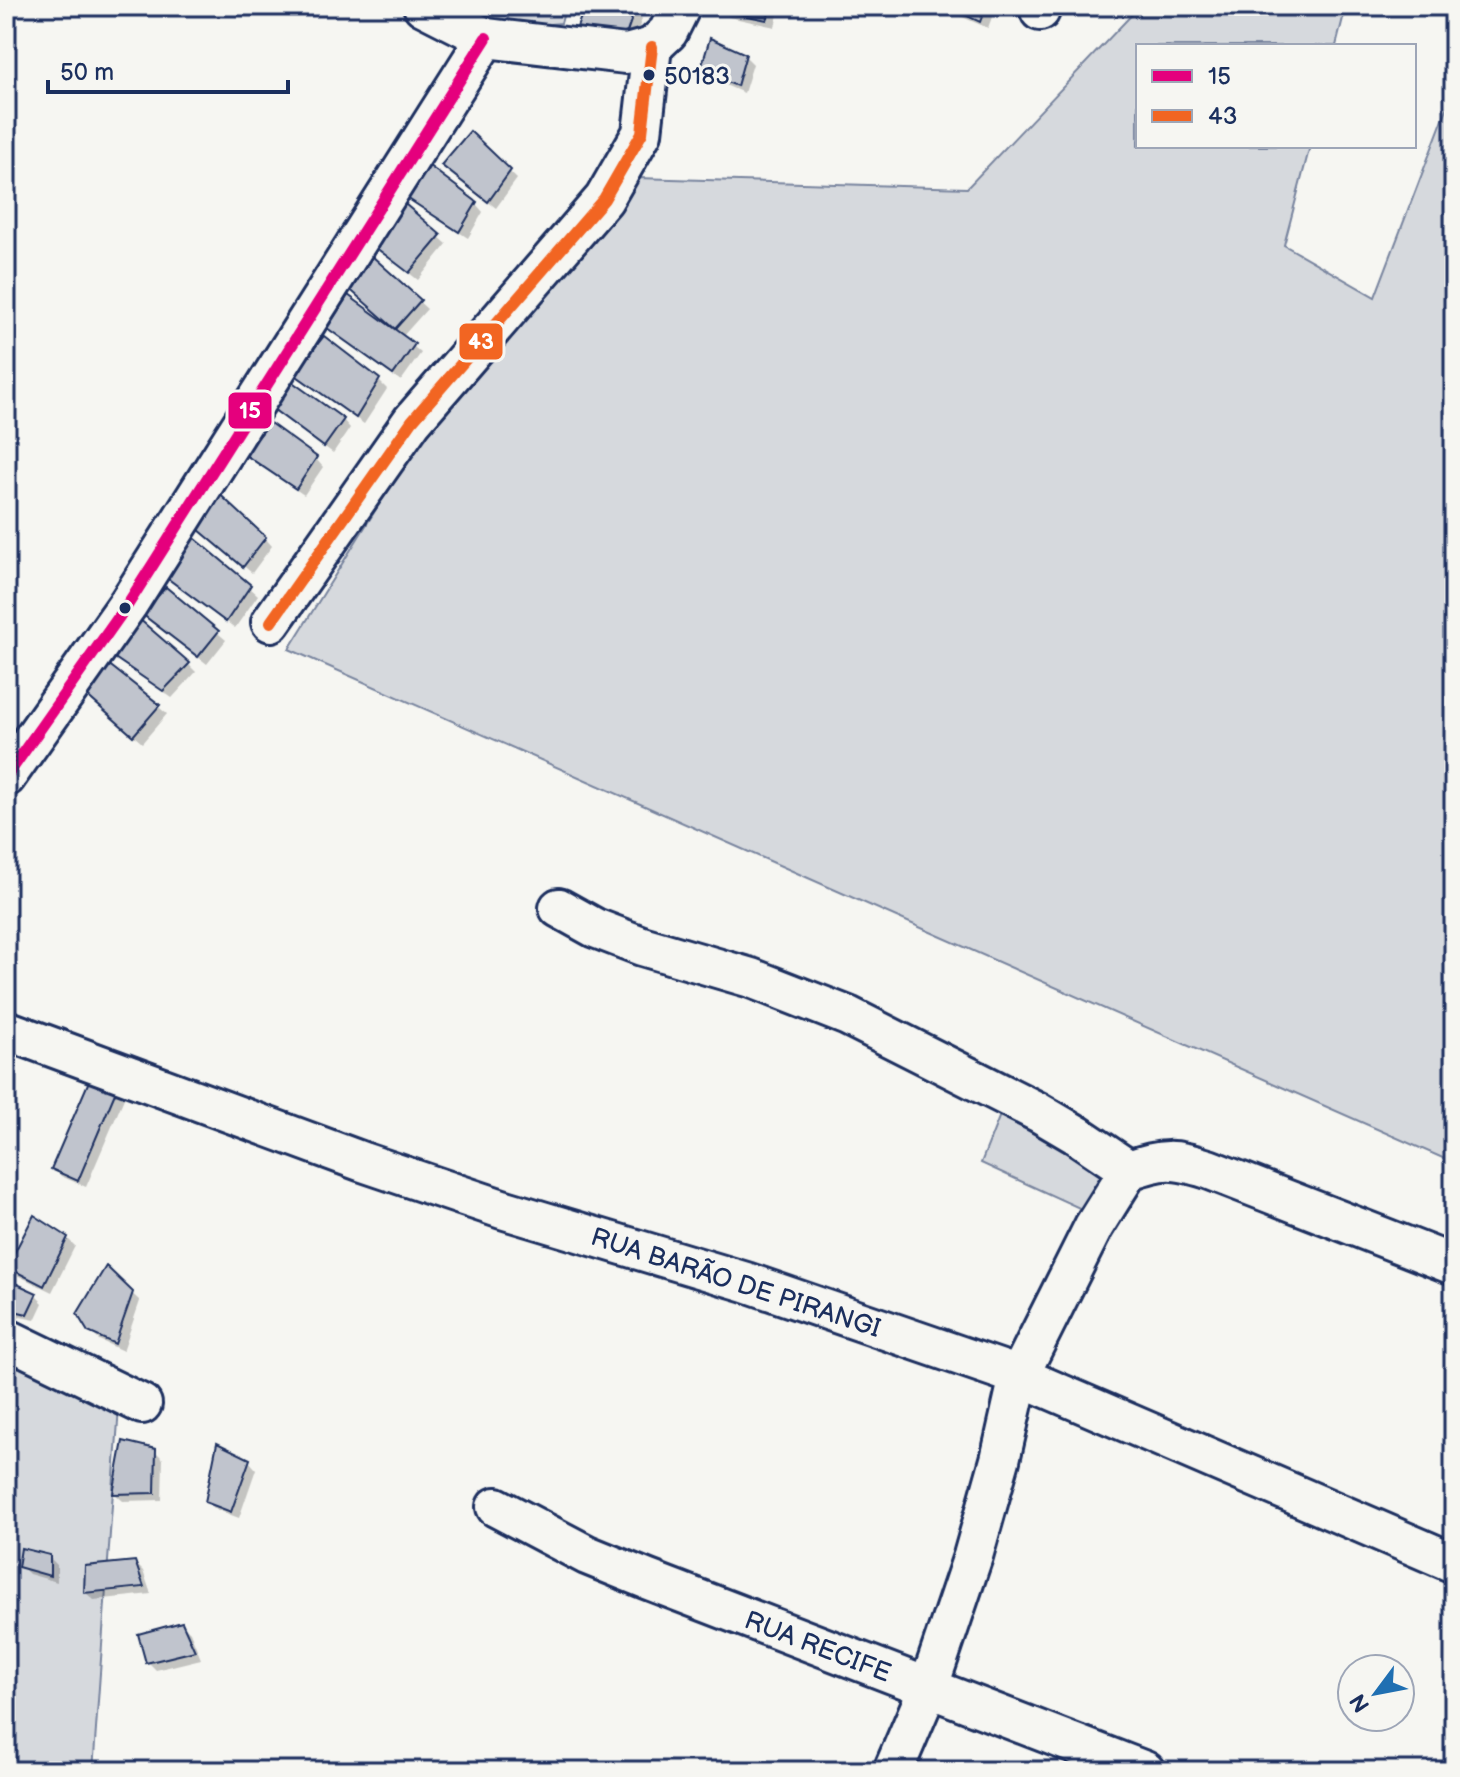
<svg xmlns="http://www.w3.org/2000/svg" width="1460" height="1777" font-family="'Balsamiq Sans',sans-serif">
	<rect width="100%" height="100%" fill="#f6f6f2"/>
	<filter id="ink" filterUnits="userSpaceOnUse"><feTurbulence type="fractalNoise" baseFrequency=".0125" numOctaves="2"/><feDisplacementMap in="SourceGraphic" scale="16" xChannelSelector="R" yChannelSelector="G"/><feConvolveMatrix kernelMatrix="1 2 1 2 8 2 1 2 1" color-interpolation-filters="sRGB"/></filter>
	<g filter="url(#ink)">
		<g fill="#d6d9dd" stroke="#78849e" stroke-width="2">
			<path d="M508,6H566L561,23L508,28Z"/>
			<path d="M1140,6H1346L1336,46H1138V146H1310L1284,245L1375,297L1454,90V1163L289,649L406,461L637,178L967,188Z"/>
			<path d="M1000,1115L1105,1167L1088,1212L981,1163Z"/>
			<path d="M6,1351L120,1393L93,1771H6Z"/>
		</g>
		<g fill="#0003">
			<path d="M587,6H619L634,11L642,19L633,44Z"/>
			<path d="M722,6H780L775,27L729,17L721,9Z"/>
			<path d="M953,6H996L988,28L960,16L952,8Z"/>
			<path d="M745,56L753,64L744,93L711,79L703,72Z"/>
			<path d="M470,134L517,179L496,208L451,173Z"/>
			<path d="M410,197L476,204L483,212L468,238L417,205Z"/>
			<path d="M439,237L447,244L418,280L381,251Z"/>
			<path d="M372,259L427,309L402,337L421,353L401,381L337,335L329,328L389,326L391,324Z"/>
			<path d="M297,374L379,381L387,389L364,424L305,382Z"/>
			<path d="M280,414L343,420L350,428L333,453Z"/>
			<path d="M247,454L316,459L323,467L304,495L255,462Z"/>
			<path d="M202,531L265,538L272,546L252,573Z"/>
			<path d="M186,532L258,595L235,628L165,576Z"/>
			<path d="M166,589L226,640L207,664L152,621Z"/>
			<path d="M120,661L188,664L196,672L172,698Z"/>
			<path d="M108,665L167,714L142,743L94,701Z"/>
			<path d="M117,1088L125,1096L86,1187L61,1176L54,1168Z"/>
			<path d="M6,1213L14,1221L7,1255H6Z"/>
			<path d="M67,1238L75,1246L52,1292L17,1275L10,1267Z"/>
			<path d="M106,1269L140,1301L123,1351L99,1340L90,1331Z"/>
			<path d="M6,1281L35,1295L43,1303L35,1320L6,1314Z"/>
			<path d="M155,1451L163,1459L162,1500L123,1501L115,1494Z"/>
			<path d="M249,1461L256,1469L239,1518L215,1509L207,1501Z"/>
			<path d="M49,1557L57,1565V1582L29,1574L21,1566Z"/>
			<path d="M135,1563L143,1571L151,1594L94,1600L86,1593Z"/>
			<path d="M182,1624L190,1632L201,1659L156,1670L148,1662Z"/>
		</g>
		<g fill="#c0c4cd" stroke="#1b2f5e" stroke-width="2">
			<path d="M585,6H625L635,9L625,38L576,30Z"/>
			<path d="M720,6H771L767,20L719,10Z"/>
			<path d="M951,6H986L980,22L950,8Z"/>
			<path d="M710,38L746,54L737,86L700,72Z"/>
			<path d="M470,131L511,170L488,202L441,165Z"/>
			<path d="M428,165L477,202L459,232L407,198Z"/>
			<path d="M405,204L441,235L409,273L371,244Z"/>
			<path d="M372,256L421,300L395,329L346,286Z"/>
			<path d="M348,295L415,344L393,375L327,328Z"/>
			<path d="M324,336L380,379L356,418L294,374Z"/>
			<path d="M291,381L344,419L324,447L269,406Z"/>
			<path d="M270,423L317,457L296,489L244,454Z"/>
			<path d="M213,488L266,537L243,567L192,524Z"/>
			<path d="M185,530L251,585L226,622L155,569Z"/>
			<path d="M166,587L219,631L198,657L142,614Z"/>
			<path d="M138,618L190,663L163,691L109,654Z"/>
			<path d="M107,663L160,705L133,736L84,693Z"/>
			<path d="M92,1074L118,1086L78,1181L51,1169Z"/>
			<path d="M34,1215L68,1237L44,1286L7,1267Z"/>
			<path d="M106,1266L133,1292L115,1344L88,1332L77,1314Z"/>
			<path d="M6,1279L37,1293L27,1314L6,1309Z"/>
			<path d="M123,1441L156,1449L155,1493L113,1494Z"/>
			<path d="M217,1443L250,1459L231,1512L205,1502Z"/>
			<path d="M21,1548L50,1555V1576L18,1567Z"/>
			<path d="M135,1561L144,1587L84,1593L85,1566Z"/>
			<path d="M182,1622L195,1651L146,1663L138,1634Z"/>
		</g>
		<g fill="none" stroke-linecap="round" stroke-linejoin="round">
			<defs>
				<g id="minor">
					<path d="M423,6L486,38L626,54L652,47L668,32L681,6"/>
					<path d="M1040,11L1041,6"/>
					<path d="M271,622L412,421L604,199L642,133L652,47"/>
					<path d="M6,777L128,604L486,38"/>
					<path d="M559,908L595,928L642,946L751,978L848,1016L1038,1112L1077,1135L1129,1170"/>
					<path d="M6,1030L363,1162L502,1209L746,1282L1019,1376L1454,1563"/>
					<path d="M6,1338L142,1404"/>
					<path d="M496,1507L587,1555L646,1579L1145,1771"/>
					<path d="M893,1771L928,1689L973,1556L1000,1460L1019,1376L1094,1226L1129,1170C1165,1158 1171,1158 1208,1169L1454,1265"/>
				</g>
			</defs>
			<use href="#minor" stroke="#1b2f5e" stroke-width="44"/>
			<use href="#minor" stroke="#f6f6f2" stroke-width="38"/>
			<defs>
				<path id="bus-1" d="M6,777L128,604L486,38"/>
				<path id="bus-2" d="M271,622L412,421L604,199L642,133L652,47"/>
			</defs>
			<use href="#bus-1" stroke="#f6f6f2" stroke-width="18"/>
			<use href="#bus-2" stroke="#f6f6f2" stroke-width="18"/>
			<use href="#bus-1" stroke="#e5007d" stroke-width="12"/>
			<use href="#bus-2" stroke="#f26522" stroke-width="12"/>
		</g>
	</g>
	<g fill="#1b2f5e" stroke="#f6f6f2" stroke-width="3">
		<circle cx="649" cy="75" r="7"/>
		<circle cx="125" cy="608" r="7"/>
	</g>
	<g text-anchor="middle" stroke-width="6" stroke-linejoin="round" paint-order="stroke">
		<g font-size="24" fill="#1b2f5e" stroke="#f6f6f2" text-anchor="start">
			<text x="664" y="84">50183</text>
		</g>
		<g font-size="26" fill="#1b2f5e" stroke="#f6f6f2">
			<text transform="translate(736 1282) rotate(18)" y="9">RUA BARÃO DE PIRANGI</text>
			<text transform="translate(818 1646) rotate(21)" y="9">RUA RECIFE</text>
		</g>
	</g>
	<g stroke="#f6f6f2" stroke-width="3">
		<rect x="458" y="322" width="46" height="39" rx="8" fill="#f26522"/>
		<rect x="227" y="391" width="46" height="39" rx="8" fill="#e5007d"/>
	</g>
	<g font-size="22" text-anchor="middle" font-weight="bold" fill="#fff">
		<text x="481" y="349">43</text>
		<text x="250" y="418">15</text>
	</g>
	<rect width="1460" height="1777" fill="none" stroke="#f6f6f2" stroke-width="32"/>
	<rect x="16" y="16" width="1428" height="1745" fill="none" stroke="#1b2f5e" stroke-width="3" filter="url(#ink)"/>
	<rect x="1136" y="44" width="280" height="104" fill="#f6f6f2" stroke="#9ea6b7" stroke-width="2"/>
	<rect x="1152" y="70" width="40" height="12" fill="#e5007d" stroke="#9ea6b7" stroke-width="2"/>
	<text x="1208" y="84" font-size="24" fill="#1b2f5e">15</text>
	<rect x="1152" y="110" width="40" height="12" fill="#f26522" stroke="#9ea6b7" stroke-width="2"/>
	<text x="1208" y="124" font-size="24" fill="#1b2f5e">43</text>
	<g transform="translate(1376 1693) rotate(238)"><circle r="38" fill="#f6f6f2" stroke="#9ea6b7" stroke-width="2"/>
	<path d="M0-6L14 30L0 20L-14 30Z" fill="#1f6fb2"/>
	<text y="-12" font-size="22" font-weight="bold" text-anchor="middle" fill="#1b2f5e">N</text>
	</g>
	<path d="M48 80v12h240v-12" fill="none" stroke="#1b2f5e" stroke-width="4"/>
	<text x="60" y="80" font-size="24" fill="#1b2f5e" stroke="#f6f6f2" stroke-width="6" paint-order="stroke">50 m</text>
</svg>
